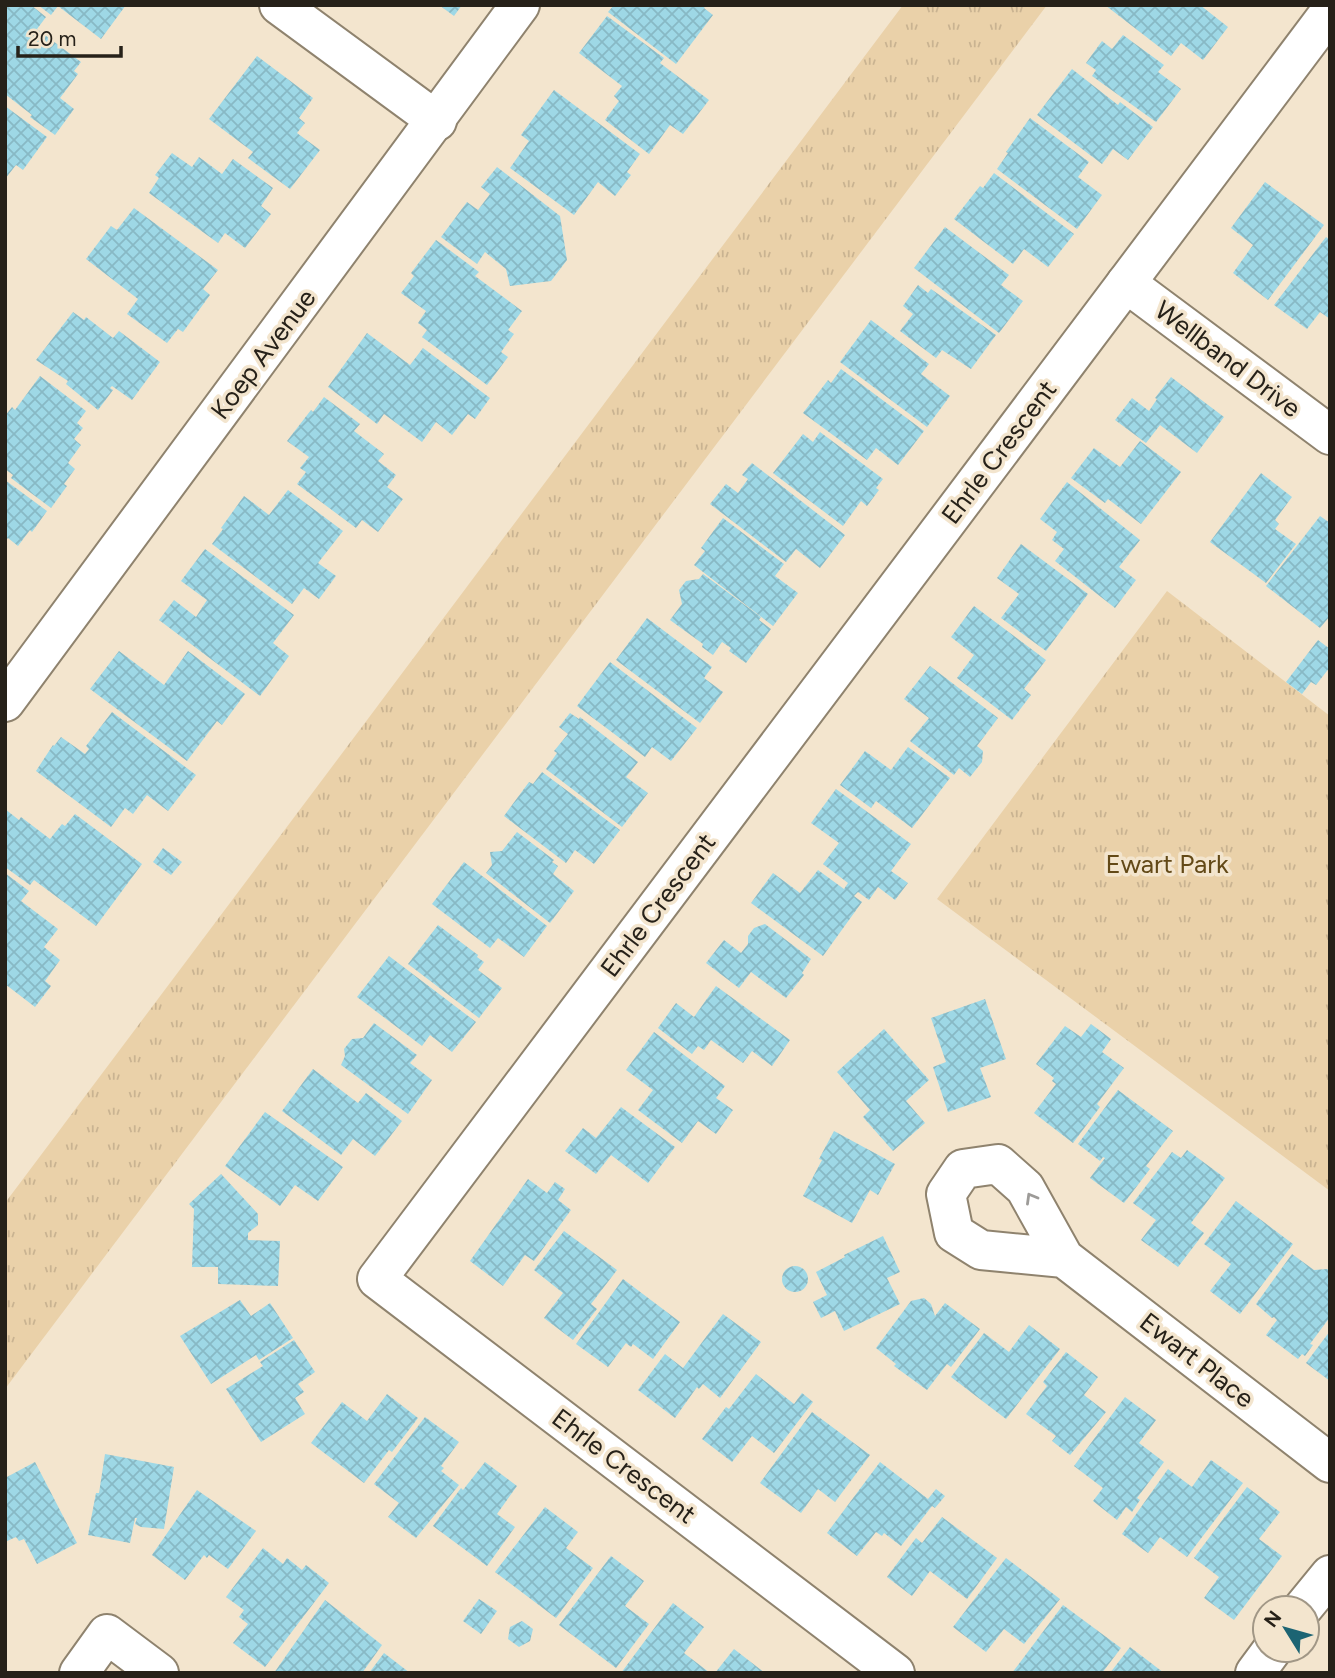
<svg xmlns="http://www.w3.org/2000/svg" width="1335" height="1678" font-family="Figtree,sans-serif">
	<defs>
		<pattern id="grass-tufts" width="24" height="20" patternUnits="userSpaceOnUse" patternTransform="scale(1.75)"><rect width="24" height="20" fill="#ead1a9"/><path d="M3 7l-1-3M5 7V3M7 7l1-3M15 17l-1-3M17 17v-4M19 17l1-3" fill="none" stroke="#c9b391"/></pattern>
		<pattern id="building-cross-hatch" width="8" height="8" patternUnits="userSpaceOnUse" patternTransform="scale(1.75)"><rect width="8" height="8" fill="#9ed8e6"/><path d="M0 0l8 8M0 8l8-8" fill="none" stroke="#88b9c5"/></pattern>
	</defs>
	<rect width="100%" height="100%" fill="#f3e5ce"/>
	<g fill="url(#grass-tufts)">
		<path d="M903,5H1047L5,1389V1203Z"/>
		<path d="M1167,591L1330,716V1191L937,899Z"/>
	</g>
	<g fill="url(#building-cross-hatch)">
		<path d="M5,5H31L46,17L37,29L81,62L74,71L78,74L60,98L74,109L55,135L30,117L32,115L5,94Z"/>
		<path d="M38,5H126L101,39L58,6L51,15Z"/>
		<path d="M439,5H462L454,16Z"/>
		<path d="M614,5H706L704,8L713,15L676,64L608,12Z"/>
		<path d="M1105,5H1200L1228,27L1203,60L1181,43L1171,56Z"/>
		<path d="M607,16L664,58L660,63L709,100L683,134L670,125L649,154L605,120L619,101L614,96L622,86L579,53Z"/>
		<path d="M1123,35L1164,65L1158,72L1181,89L1156,122L1092,76L1096,70L1086,63L1102,41L1112,49Z"/>
		<path d="M257,56L313,98L299,118L305,123L297,133L320,150L290,189L248,158L253,152L209,119Z"/>
		<path d="M1072,69L1118,105L1120,102L1153,127L1128,160L1113,149L1102,164L1037,115Z"/>
		<path d="M554,90L640,154L627,172L631,175L615,196L598,182L574,215L510,168L529,141L521,135Z"/>
		<path d="M5,106L47,137L23,170L16,165L5,179Z"/>
		<path d="M1030,118L1089,162L1078,177L1102,195L1077,229L997,169L1008,153L1006,152Z"/>
		<path d="M172,153L192,167L199,157L222,174L233,159L273,188L261,206L271,214L245,248L225,233L218,243L149,193L159,178L155,175Z"/>
		<path d="M497,167L560,216L567,260L551,281L510,286L506,269L485,252L477,264L441,237L467,202L478,210L490,194L481,187Z"/>
		<path d="M994,173L1074,234L1048,267L1024,249L1013,264L954,219L980,186L983,188Z"/>
		<path d="M1265,182L1324,225L1268,300L1233,273L1253,245L1231,228Z"/>
		<path d="M134,208L218,270L203,289L210,295L183,332L178,329L167,343L127,314L138,299L86,259L111,226L117,230Z"/>
		<path d="M945,227L1009,275L1001,285L1023,301L999,333L914,268Z"/>
		<path d="M1326,237L1330,240V319L1320,312L1307,329L1274,305Z"/>
		<path d="M436,240L479,272L475,276L522,311L508,330L514,334L501,352L508,357L487,385L422,337L427,330L418,323L426,311L401,293L414,276L411,273Z"/>
		<path d="M918,285L928,293L931,289L996,335L971,369L942,350L936,358L900,331L913,314L903,306Z"/>
		<path d="M73,312L84,320L86,317L113,338L119,331L160,362L132,400L112,386L110,388L113,390L98,410L66,384L68,381L36,360Z"/>
		<path d="M871,320L929,364L921,374L950,396L927,427L840,362Z"/>
		<path d="M367,333L410,365L423,348L490,398L475,419L468,414L452,435L436,422L422,442L384,414L377,424L328,387Z"/>
		<path d="M841,369L924,431L898,465L876,448L867,460L803,413L828,380L831,383Z"/>
		<path d="M40,376L86,411L77,423L83,428L74,439L81,445L68,463L75,469L64,484L67,486L51,508L11,478L13,475L5,469V416L12,407L15,410Z"/>
		<path d="M1171,377L1224,417L1197,453L1160,425L1146,443L1115,420L1132,398L1149,411L1157,399L1155,398Z"/>
		<path d="M324,397L360,424L354,431L384,454L378,461L396,475L387,487L403,499L378,532L362,520L356,528L297,484L306,472L300,468L309,457L287,441L311,410L313,412Z"/>
		<path d="M820,432L883,479L876,488L879,490L867,506L861,501L843,526L773,473L803,434L813,442Z"/>
		<path d="M1140,441L1181,472L1141,524L1108,499L1105,503L1071,478L1094,448L1120,467Z"/>
		<path d="M752,463L845,535L820,568L796,549L786,562L710,504L726,484L738,493L748,479L742,475Z"/>
		<path d="M1261,473L1292,497L1275,520L1279,524L1275,529L1296,544L1266,583L1210,542Z"/>
		<path d="M5,480L47,511L32,532L30,530L18,546L8,538L5,541Z"/>
		<path d="M1067,482L1140,540L1119,567L1136,580L1115,608L1055,561L1064,549L1052,540L1057,532L1040,519Z"/>
		<path d="M288,490L343,531L318,563L336,576L319,599L304,588L292,604L212,544L223,529L221,528L244,496L269,515Z"/>
		<path d="M1320,516L1330,523V616L1320,628L1266,586Z"/>
		<path d="M723,518L784,564L775,576L798,593L773,626L694,565L705,551L701,548Z"/>
		<path d="M1021,544L1088,594L1046,651L1001,618L1019,594L997,578Z"/>
		<path d="M205,549L294,615L273,643L289,656L260,696L159,620L174,600L196,617L207,600L181,581Z"/>
		<path d="M703,574L761,617L759,620L771,629L746,663L729,651L731,648L722,642L713,655L702,647L703,644L670,620L682,604L679,590L686,581L699,579Z"/>
		<path d="M974,606L1046,660L1024,689L1031,695L1012,720L957,678L974,655L951,637Z"/>
		<path d="M647,618L712,667L704,678L723,692L700,723L616,660Z"/>
		<path d="M1318,640L1330,649V667L1316,685L1311,682L1302,694L1286,682Z"/>
		<path d="M119,651L164,685L188,651L245,694L222,725L217,721L187,761L90,689Z"/>
		<path d="M610,662L697,728L671,761L652,747L645,757L577,706Z"/>
		<path d="M930,666L998,718L977,746L983,751L982,762L970,777L959,768L954,775L910,741L929,718L904,699Z"/>
		<path d="M112,712L196,775L168,811L147,795L133,814L125,808L111,827L36,771L53,745L54,746L61,737L85,754L89,749L86,746Z"/>
		<path d="M570,713L579,719L580,717L638,762L626,777L648,793L622,827L546,769L557,753L554,751L568,734L559,727Z"/>
		<path d="M908,747L950,778L912,828L876,801L871,808L840,785L865,751L891,770Z"/>
		<path d="M542,772L620,830L594,864L575,850L566,863L504,816L529,782L533,784Z"/>
		<path d="M836,789L911,844L891,871L908,883L895,900L878,887L869,900L858,892L854,896L862,902L823,956L751,903L773,873L800,893L818,870L844,889L848,883L823,864L839,843L811,823Z"/>
		<path d="M5,809L19,820L21,817L50,839L62,824L65,826L75,814L142,864L96,926L34,880L30,885L5,867Z"/>
		<path d="M517,832L554,860L552,862L558,866L553,874L574,891L550,923L486,873L492,865L490,852L502,851Z"/>
		<path d="M163,848L182,862L171,875L153,862Z"/>
		<path d="M464,862L547,926L524,957L498,938L490,948L432,904Z"/>
		<path d="M5,873L29,891L21,901L58,929L44,947L60,960L45,981L51,986L35,1007L5,984Z"/>
		<path d="M765,924L811,959L802,973L804,975L786,998L751,972L739,988L706,963L724,940L741,953L748,944V936L754,928Z"/>
		<path d="M438,925L478,955L477,957L484,962L478,970L502,988L479,1018L408,964Z"/>
		<path d="M389,956L476,1022L452,1052L430,1035L422,1046L357,997Z"/>
		<path d="M716,986L790,1040L772,1066L752,1051L743,1063L711,1040L704,1050L698,1046L692,1054L658,1028L676,1003L694,1017Z"/>
		<path d="M985,999L1006,1059L980,1068L991,1097L948,1112L933,1067L946,1062L931,1018Z"/>
		<path d="M374,1023L417,1055L410,1063L432,1080L408,1114L341,1065L345,1056L344,1049L352,1039L363,1038Z"/>
		<path d="M1091,1024L1111,1039L1102,1052L1124,1068L1097,1104L1100,1107L1073,1143L1034,1113L1056,1084L1052,1081L1054,1078L1036,1064L1065,1026L1081,1037Z"/>
		<path d="M884,1029L929,1080L906,1101L925,1123L893,1151L863,1117L870,1110L837,1072Z"/>
		<path d="M654,1032L725,1086L716,1098L733,1110L716,1134L698,1121L682,1143L638,1110L653,1090L626,1070Z"/>
		<path d="M313,1069L358,1103L366,1093L402,1121L375,1156L353,1139L341,1155L282,1111Z"/>
		<path d="M1118,1090L1173,1131L1146,1166L1150,1169L1124,1203L1090,1178L1105,1158L1103,1157L1100,1161L1078,1144Z"/>
		<path d="M621,1107L675,1147L648,1183L611,1155L596,1174L565,1151L583,1128L596,1138Z"/>
		<path d="M265,1112L343,1167L318,1201L295,1185L280,1206L225,1166Z"/>
		<path d="M834,1131L895,1164L878,1195L870,1190L852,1223L803,1196L822,1160L819,1159Z"/>
		<path d="M1187,1150L1225,1178L1191,1223L1204,1233L1178,1267L1141,1240L1156,1220L1133,1203L1172,1152L1181,1158Z"/>
		<path d="M221,1174L258,1214V1225L248,1233V1240L280,1241L278,1286L218,1284V1267H192L194,1209L189,1204Z"/>
		<path d="M528,1179L547,1193L555,1182L565,1189L558,1200L571,1210L534,1261L525,1255L503,1286L470,1261Z"/>
		<path d="M1236,1201L1293,1244L1240,1314L1210,1291L1231,1264L1204,1244Z"/>
		<path d="M564,1231L617,1270L591,1304L597,1309L573,1340L544,1318L563,1293L534,1270Z"/>
		<path d="M883,1236L900,1272L887,1278L900,1304L844,1331L835,1311L821,1318L813,1302L827,1295L816,1272L845,1257L844,1255Z"/>
		<path d="M1292,1254L1314,1270L1327,1269L1330,1271V1317L1310,1344L1313,1345L1305,1356L1302,1354L1298,1359L1266,1335L1277,1320L1274,1317L1272,1318L1256,1304Z"/>
		<circle cx="795" cy="1279" r="13"/>
		<path d="M623,1279L680,1322L653,1359L633,1344L631,1347L626,1343L608,1367L576,1344Z"/>
		<path d="M924,1298L931,1304L935,1316L945,1303L980,1329L951,1367L947,1364L927,1390L894,1366L896,1364L876,1348L911,1301Z"/>
		<path d="M240,1300L251,1316L270,1303L293,1338L259,1360L256,1355L211,1384L180,1336Z"/>
		<path d="M723,1314L761,1342L720,1398L703,1384L699,1389L697,1387L675,1418L638,1390L665,1354L683,1368Z"/>
		<path d="M1029,1325L1060,1349L1006,1419L951,1377L984,1333L1009,1352Z"/>
		<path d="M1330,1331V1381L1306,1363Z"/>
		<path d="M294,1340L315,1372L298,1384L304,1392L295,1398L305,1414L261,1442L226,1389L263,1366L260,1362Z"/>
		<path d="M1066,1352L1098,1377L1084,1395L1106,1412L1070,1455L1052,1441L1056,1436L1026,1414L1047,1386L1043,1382Z"/>
		<path d="M756,1374L794,1404L802,1393L813,1402L774,1453L752,1436L732,1462L702,1439L726,1407L729,1409Z"/>
		<path d="M387,1394L418,1418L392,1452L389,1450L364,1483L311,1443L342,1402L367,1421Z"/>
		<path d="M1125,1397L1156,1420L1139,1443L1164,1462L1137,1498L1140,1500L1132,1512L1126,1507L1117,1520L1093,1501L1103,1488L1074,1466Z"/>
		<path d="M812,1412L870,1455L835,1502L818,1489L801,1513L760,1483Z"/>
		<path d="M425,1417L459,1442L441,1466L444,1468L441,1471L459,1485L416,1538L388,1517L399,1503L374,1484Z"/>
		<path d="M105,1454L174,1467L164,1529L141,1527L135,1524L137,1518H135L130,1543L88,1535L96,1493H99Z"/>
		<path d="M1211,1460L1243,1483L1187,1557L1160,1537L1148,1553L1122,1534L1168,1469L1192,1487Z"/>
		<path d="M35,1462L77,1543L37,1564L24,1539L19,1541L16,1537L5,1542V1478Z"/>
		<path d="M485,1462L517,1486L497,1514L515,1527L487,1566L433,1526L461,1488L463,1490Z"/>
		<path d="M880,1462L928,1499L936,1489L945,1496L935,1508L932,1506L901,1546L884,1533L882,1536L876,1532L857,1556L827,1533Z"/>
		<path d="M1247,1487L1280,1512L1259,1539L1282,1556L1234,1620L1204,1598L1219,1577L1194,1558Z"/>
		<path d="M197,1490L256,1531L228,1569L209,1555L207,1558L204,1555L185,1580L152,1555Z"/>
		<path d="M545,1507L578,1532L566,1548L593,1568L556,1618L495,1572Z"/>
		<path d="M942,1517L997,1558L967,1599L930,1571L912,1596L887,1577L916,1538L922,1543Z"/>
		<path d="M263,1548L283,1564L287,1558L302,1570L306,1565L329,1583L265,1667L233,1643L248,1624L239,1617L244,1610L226,1597Z"/>
		<path d="M611,1556L644,1581L625,1606L649,1624L616,1668L559,1625Z"/>
		<path d="M1006,1558L1060,1599L1024,1644L1004,1629L986,1652L953,1627Z"/>
		<path d="M479,1599L497,1611L481,1634L463,1621Z"/>
		<path d="M325,1600L382,1645L362,1673H274Z"/>
		<path d="M673,1603L704,1627L684,1653L710,1673H621Z"/>
		<path d="M1063,1605L1121,1648L1102,1673H1012Z"/>
		<path d="M522,1621L533,1629L530,1641L519,1647L508,1639L510,1627Z"/>
		<path d="M1130,1647L1151,1663L1164,1673H1110Z"/>
		<path d="M734,1649L765,1673H715Z"/>
		<path d="M384,1653L410,1673H369Z"/>
	</g>
	<g fill="none" stroke-linecap="round" stroke-linejoin="round">
		<defs>
			<g id="minor">
				<path d="M279,5L437,121"/>
				<path d="M1126,283L1330,435"/>
				<path d="M5,702L520,5"/>
				<path d="M1064,1258L981,1250L954,1233L946,1194L963,1169L998,1164L1025,1188L1064,1258L1330,1463"/>
				<path d="M1303,1608L1330,1575"/>
				<path d="M79,1673L107,1634L159,1673"/>
				<path d="M895,1673L377,1279L1330,12"/>
				<path d="M1255,1673L1272,1650"/>
			</g>
		</defs>
		<use href="#minor" stroke="#8f836e" stroke-width="42"/>
		<use href="#minor" stroke="#fff" stroke-width="38"/>
	</g>
	<defs><path id="oneway-chevron" d="M-2-3.5L2.5 0L-2 3.5" fill="none" stroke-width="1.6" stroke-linecap="round" stroke-linejoin="round" transform="scale(1.75)"/></defs>
	<use stroke="#9d9b98" href="#oneway-chevron" transform="translate(1031 1198) rotate(-120)"/>
	<g text-anchor="middle" stroke-width="7" stroke-linejoin="round" paint-order="stroke">
		<g font-size="26" fill="#262119" stroke="#f3e5ce">
			<text transform="translate(263 354) rotate(-53)" y="9">Koep Avenue</text>
			<text transform="translate(1228 359) rotate(37)" y="9">Wellband Drive</text>
			<text transform="translate(999 452) rotate(-53)" y="9">Ehrle Crescent</text>
			<text transform="translate(658 905) rotate(-53)" y="9">Ehrle Crescent</text>
			<text transform="translate(1197 1360) rotate(38)" y="9">Ewart Place</text>
			<text transform="translate(624 1466) rotate(37)" y="9">Ehrle Crescent</text>
		</g>
		<g font-size="26" fill="#634917" stroke="#f3e5ce">
			<text x="1167" y="873">Ewart Park</text>
		</g>
	</g>
	<rect width="1335" height="1678" fill="none" stroke="#262119" stroke-width="14"/>
	<g transform="translate(1286 1629) rotate(307)"><circle r="33" fill="#f3e5ce" stroke="#a19786" stroke-width="2"/>
	<path d="M0-5L12 26L0 18L-12 26Z" fill="#1c6473"/>
	<text y="-10" font-size="19" font-weight="bold" text-anchor="middle" fill="#262119">N</text>
	</g>
	<path d="M18 46v10h103v-10" fill="none" stroke="#262119" stroke-width="3.5"/>
	<text x="28" y="46" font-size="21" fill="#262119" stroke="#f3e5ce" stroke-width="5" paint-order="stroke">20 m</text>
</svg>
